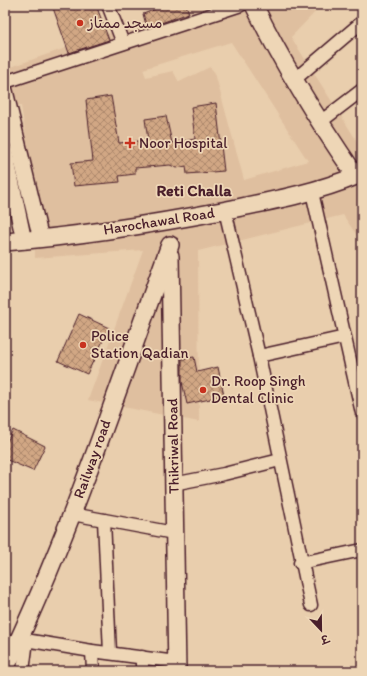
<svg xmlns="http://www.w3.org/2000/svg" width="367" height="676" font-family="Itim,'Playpen Sans Arabic','Playpen Sans Deva',sans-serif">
	<defs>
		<pattern id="building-cross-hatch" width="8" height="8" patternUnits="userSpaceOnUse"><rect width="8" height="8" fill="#d1a784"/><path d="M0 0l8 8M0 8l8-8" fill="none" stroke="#ac876c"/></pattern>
	</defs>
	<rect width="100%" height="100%" fill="#e9cead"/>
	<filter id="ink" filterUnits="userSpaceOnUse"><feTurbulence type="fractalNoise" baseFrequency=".025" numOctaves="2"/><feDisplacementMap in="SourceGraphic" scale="8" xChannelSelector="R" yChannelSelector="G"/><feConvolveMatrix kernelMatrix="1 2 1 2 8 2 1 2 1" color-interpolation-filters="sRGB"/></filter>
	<g filter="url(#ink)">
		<path fill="#dfbf9f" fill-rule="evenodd" d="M190,5H322L291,37L362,149V243L343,215L198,251L199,422L88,400L143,250L35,258V200L21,105L5,109V69ZM231,42L308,161L244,180L215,73L210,67L179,82L173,71L146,77L143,69Z"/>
		<g fill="url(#building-cross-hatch)" stroke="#4a1f2b">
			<path d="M52,5H96L109,40L69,53Z"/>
			<path d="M167,5H186L189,13L147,28L143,14Z"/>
			<path d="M111,96L119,143L148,140L145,119L166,116L172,143L195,139L191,107L216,103L224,171L187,174L186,166L177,168L170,165L135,168V174L119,176L120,182L74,186L71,163L93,161L86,100Z"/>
			<path d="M79,314L109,328L87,374L58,361Z"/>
			<path d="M194,357L197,372L218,367L224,396L187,404L182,382V359Z"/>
			<path d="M13,430L45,446L33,471L5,459V445Z"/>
		</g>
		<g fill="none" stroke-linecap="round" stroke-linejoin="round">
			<defs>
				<g id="minor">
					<path d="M108,5L123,43"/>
					<path d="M294,80L362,22"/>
					<path d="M5,82L241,5"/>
					<path d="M319,123L362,90"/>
					<path d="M312,192L362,413"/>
					<path d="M225,210L259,356L311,605"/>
					<path d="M259,356L345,337"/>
					<path d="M173,484L224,474L280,460"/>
					<path d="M72,514L174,533"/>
					<path d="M104,520L110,653"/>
					<path d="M300,563L362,550"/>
					<path d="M19,639L92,651L176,662"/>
					<path d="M92,651L93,671"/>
					<path d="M23,671L27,640"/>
					<path d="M142,671V657"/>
				</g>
				<g id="tertiary">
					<path d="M5,91L41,239"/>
					<path d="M5,152L24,241"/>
				</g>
				<g id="secondary">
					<path d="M5,242C80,236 154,224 227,210C271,201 315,193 356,176C318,121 283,65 254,5"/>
					<path d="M170,256L177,671"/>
					<path d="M5,669C71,533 118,387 170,245"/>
				</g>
			</defs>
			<use href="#minor" stroke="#4a1f2b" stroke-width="15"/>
			<use href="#tertiary" stroke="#4a1f2b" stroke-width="18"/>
			<use href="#secondary" stroke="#4a1f2b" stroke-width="20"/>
			<use href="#minor" stroke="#eed6b6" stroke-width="12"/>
			<use href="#tertiary" stroke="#eed6b6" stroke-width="15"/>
			<use href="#secondary" stroke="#eed6b6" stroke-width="17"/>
		</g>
	</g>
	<g fill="#c8321e" stroke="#eed6b6" stroke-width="1.5">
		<circle cx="80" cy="23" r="4"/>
		<path d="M128 137h4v4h4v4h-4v4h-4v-4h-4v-4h4z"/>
		<circle cx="83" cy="345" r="4"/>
		<circle cx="203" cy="390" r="4"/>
	</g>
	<g text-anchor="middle" stroke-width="3.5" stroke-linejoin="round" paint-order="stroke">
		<g font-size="15" fill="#4a1f2b" stroke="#eed6b6" text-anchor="start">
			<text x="88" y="28">مسجد ممتاز</text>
			<text x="139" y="148">Noor Hospital</text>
			<text x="91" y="341">Police<tspan x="91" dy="17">Station Qadian</tspan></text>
			<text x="211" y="386">Dr. Roop Singh<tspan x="211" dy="17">Dental Clinic</tspan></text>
		</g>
		<g font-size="15" fill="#4a1f2b" stroke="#eed6b6">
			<text transform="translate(159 221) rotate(-9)" y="5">Harochawal Road</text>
			<text transform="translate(173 446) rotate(-91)" y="5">Thikriwal Road</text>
			<text transform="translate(92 459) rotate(-70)" y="5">Railway road</text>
		</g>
		<g font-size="16" font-weight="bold" fill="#4a1f2b" stroke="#eed6b6">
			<text x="194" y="196">Reti Challa</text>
		</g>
	</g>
	<rect width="367" height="676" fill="none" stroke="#eed6b6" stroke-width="20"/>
	<rect x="10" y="10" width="347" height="656" fill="none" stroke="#4a1f2b" stroke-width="1.5" filter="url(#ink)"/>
	<g transform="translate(321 630) rotate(158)" stroke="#eed6b6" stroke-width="3" paint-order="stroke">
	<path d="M0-3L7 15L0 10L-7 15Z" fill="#4a1f2b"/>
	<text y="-6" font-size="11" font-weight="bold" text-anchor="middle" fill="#4a1f2b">उ</text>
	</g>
</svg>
